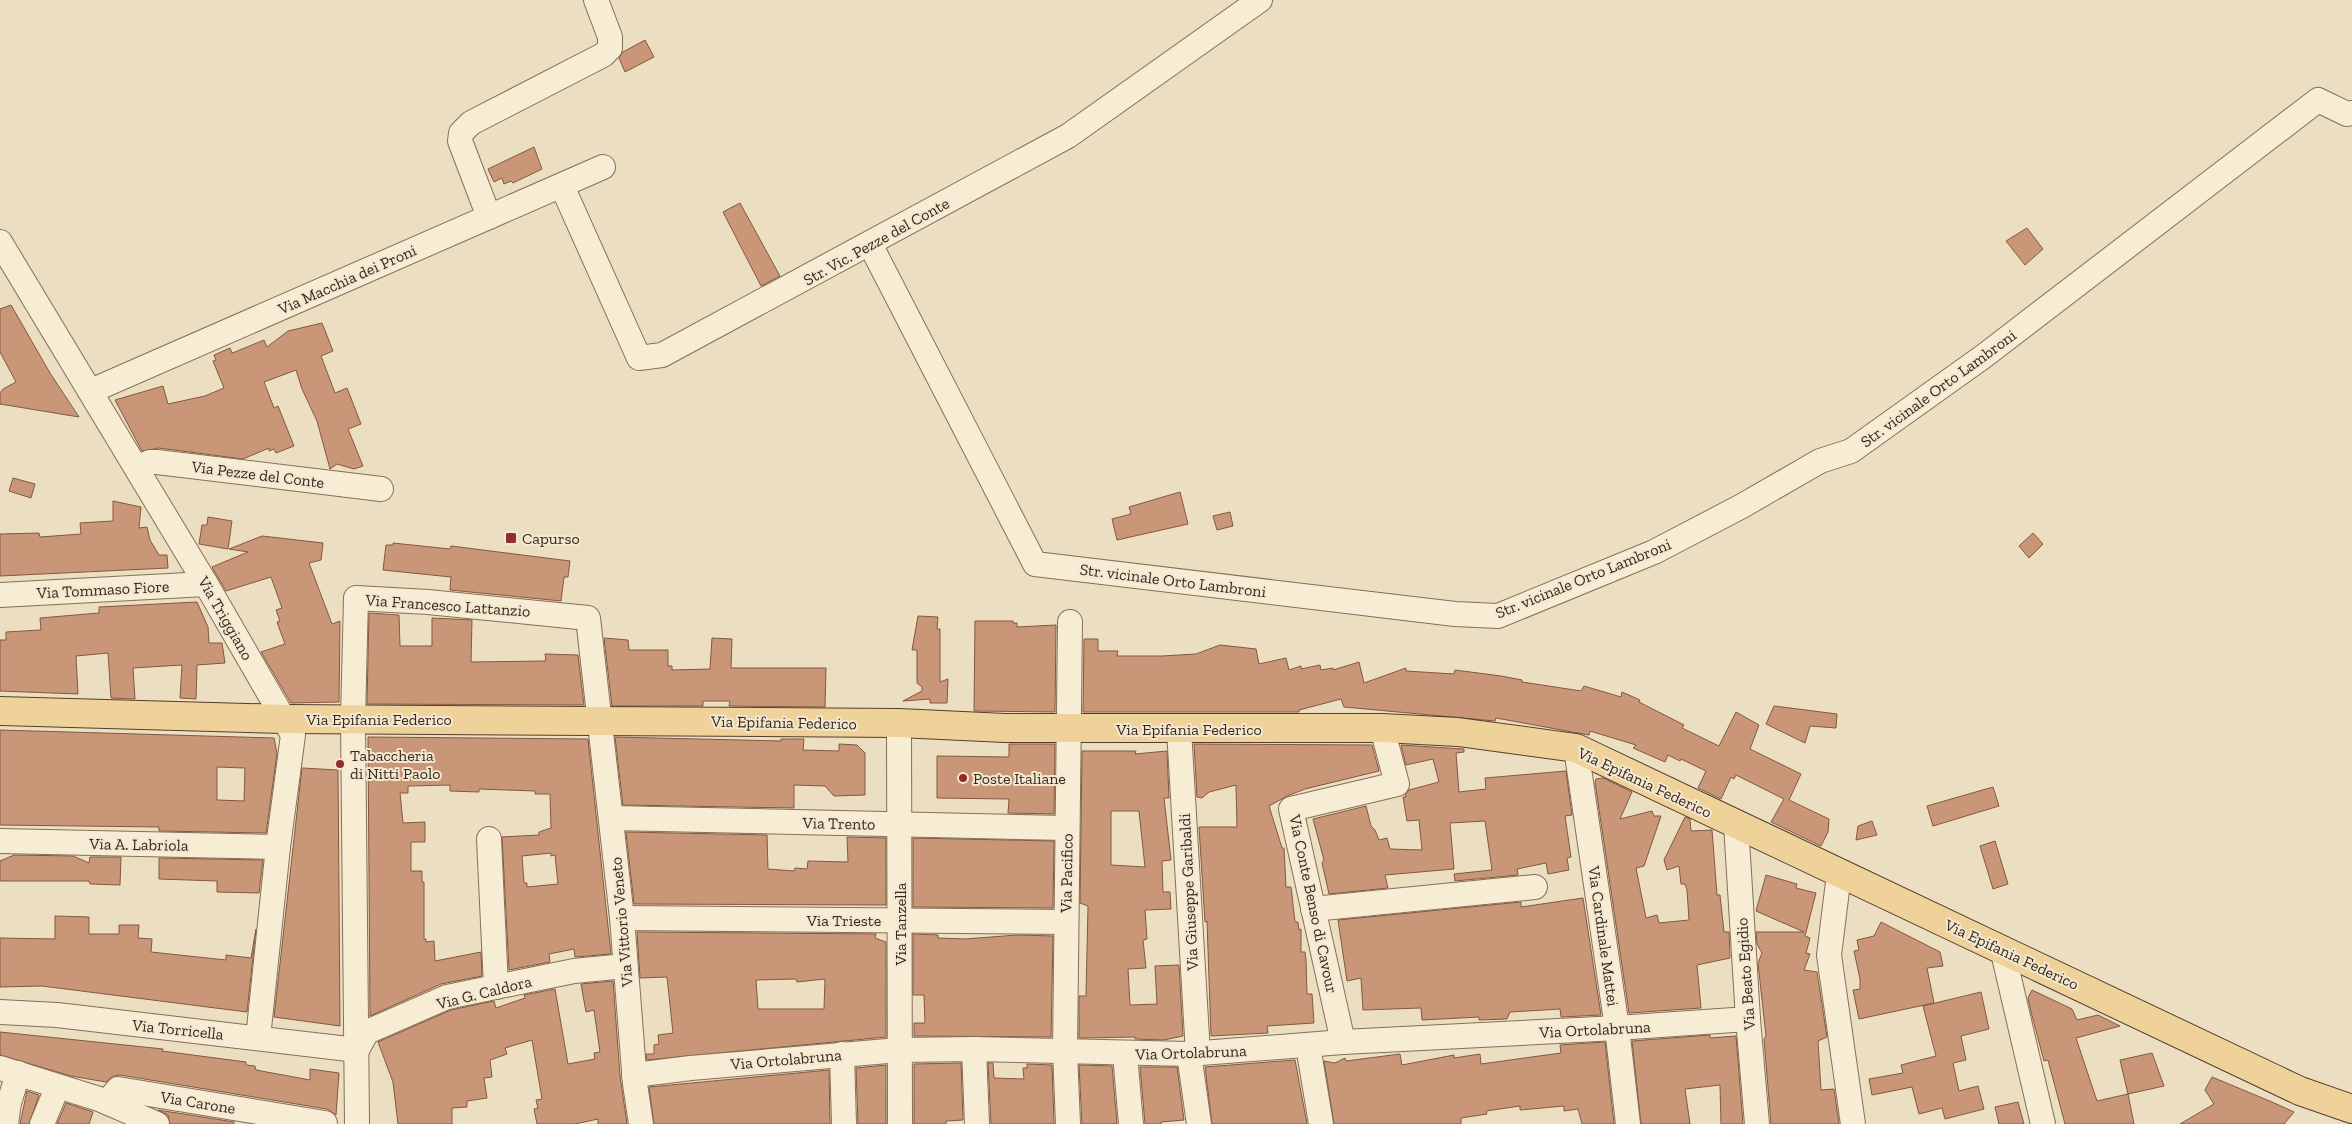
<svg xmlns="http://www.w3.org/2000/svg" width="2352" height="1124" font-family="'Zilla Slab',serif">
	<rect width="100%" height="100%" fill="#ecdec1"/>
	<g fill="#c99778" stroke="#835840" fill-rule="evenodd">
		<path d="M645,40L654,57L625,72L619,58L623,52Z"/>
		<path d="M534,147L542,169L513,183L511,181L504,184L502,178L494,182L488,169Z"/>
		<path d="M740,203L780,276L761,286L723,212Z"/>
		<path d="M2027,228L2043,249L2025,265L2006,241Z"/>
		<path d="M11,305L50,373L79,417L0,404V393L3,389L16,382L0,352V309Z"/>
		<path d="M322,323L333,351L321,356L335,393L347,388L361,424L348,429L363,466L354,469L337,464L330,469L317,421L302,389L296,370L264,382L274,408L278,406L294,446L276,453L274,449L269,451V448L243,459L159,448L142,451L115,400L163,386L168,404L205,396L224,388L213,361L216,360L214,355L230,348L232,353L235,352L264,340L267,347L288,331Z"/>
		<path d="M13,478L35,484L31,498L9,491Z"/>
		<path d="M1180,492L1188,524L1117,540L1112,519L1131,514L1129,507Z"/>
		<path d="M113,501L141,507L139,528L147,527L150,540L159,555H167L168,568L0,576V534L39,533L40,537L81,534L80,523L113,521Z"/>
		<path d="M1230,512L1233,526L1217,530L1213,516Z"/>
		<path d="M208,517L232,521L228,549L199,544L202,525H207Z"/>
		<path d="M2033,533L2043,544L2029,558L2019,546Z"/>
		<path d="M262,536L323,543L321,560L309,563L332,624L340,621L339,702L291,703L261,652L285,644L277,622L280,621L276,610L282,608L271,577L226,591L212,567L248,552L229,549Z"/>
		<path d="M393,543L450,549L451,546L570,561L568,577H564L561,601L450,590L451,577L383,570L386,545H393Z"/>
		<path d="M197,602L208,627L209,643H222L225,663L197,665L196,699L180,698L182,665L133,668L135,699L111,698L108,653L76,656L78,694L0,691V640H6V632L41,630L40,618L99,613V607Z"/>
		<path d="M369,613L399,615L400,646H432V618L472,620L471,662L546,661L545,654L578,655L584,705L367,704Z"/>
		<path d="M918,616L938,617L937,629H940V682L948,679L947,703H930V699L903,701L922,691V687L917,683V650H912Z"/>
		<path d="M975,621H1013V623H1017V627L1056,625L1055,712L974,711Z"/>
		<path d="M604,638L628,640L629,650H668V666H672V670L710,669L712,638L732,639L731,668H826L825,707L729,706L730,701H703V706H612Z"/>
		<path d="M1084,639H1098V651H1118L1117,656H1162L1196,654L1220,645L1256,649L1259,664L1286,658L1289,670L1301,666V669L1320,665L1321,670L1333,668V670L1359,662L1364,683L1406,668V671L1454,674L1455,670L1501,676L1522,680V682L1581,691L1584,686L1621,697L1622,692L1640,700L1639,702L1684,725L1682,728L1719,746L1736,712L1759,725L1750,749L1801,774L1789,800L1829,819L1828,832L1821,846L1771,822L1784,799L1736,775L1734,779L1731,777L1721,799L1698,788L1706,771L1681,759L1680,761L1668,755L1665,762L1633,748L1636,745L1590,731L1589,735L1496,718L1495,721L1344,707L1341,699L1299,710V712H1083Z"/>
		<path d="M1774,706L1837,714L1836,728L1810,726L1805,743L1766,724Z"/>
		<path d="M0,730L274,738L277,754L266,833L159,831V827L0,825ZM217,767L245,768L244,801L217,800Z"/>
		<path d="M368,737L588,739L611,954L575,957L574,949L549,954L550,962L509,970L502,837L539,835V832L551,828L550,794H535V791L479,789V792L450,791V785L408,786V793H400L403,823L425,822V842H411V871H422V882H424V939H426V942L434,941L435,961L481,952L482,976L441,984L370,1016ZM551,853V856L555,855L558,884L527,887V883H524L522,856Z"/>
		<path d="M615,737L781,741V739H804L803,750L839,751V744L857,745L865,753V795L834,796L825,786L794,785V808L623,805Z"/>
		<path d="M1009,744H1055L1054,814L1008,813L1009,799L937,798V756L1009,757Z"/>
		<path d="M1194,744L1372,745L1379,771L1305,789L1287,796L1269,806L1282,848H1284L1286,887H1291L1295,922H1298L1299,930L1301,929V952H1305L1306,960L1307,994H1312L1314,1023L1267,1026L1268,1033L1211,1036L1207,921L1205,922L1199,827H1237L1236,785L1209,792L1202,798L1197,797Z"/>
		<path d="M1401,745L1464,749V752L1456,753L1459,792L1486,789L1485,778L1566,771L1572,815L1565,816L1571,857L1567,858L1569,870L1548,874L1546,863L1517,869L1518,875L1455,881L1454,874L1492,870L1485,821L1450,823L1454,869L1385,875L1388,888L1329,894L1322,863L1324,860L1313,819L1366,806L1371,826L1375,830L1379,840L1387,838L1390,849L1422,850L1419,820L1407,821L1403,797H1406L1405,795L1409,790L1439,782L1433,759L1406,765Z"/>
		<path d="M1082,751H1136L1135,754L1167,751L1169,798H1164L1171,860L1162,861L1163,892H1170L1171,909L1145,910L1147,939L1143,940L1146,968L1128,969L1130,1005L1157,1004L1155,966L1179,965L1183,1036L1164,1040L1135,1039V1037L1079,1038V996H1086L1088,906L1080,903ZM1111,811H1139L1145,867L1111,865Z"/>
		<path d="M302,768L338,770L340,1026L274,1017Z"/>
		<path d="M1603,778L1632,792L1620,819L1652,811L1654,816H1661L1644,866L1636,868L1646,918L1657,915L1659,923L1689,920L1687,890L1685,884H1681L1679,866L1667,870L1664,860L1685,817L1690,819L1691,831L1712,830L1717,895H1720L1724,932H1729L1730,958L1697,965L1701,1008L1629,1013L1595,782L1596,779Z"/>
		<path d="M1993,787L1999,806L1933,826L1927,806Z"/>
		<path d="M1872,821L1877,835L1856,840L1858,826Z"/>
		<path d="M626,832L767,835L768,869L794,871L795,868L807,869L808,861L848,862L847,837L886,838V905L634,904Z"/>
		<path d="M913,838L1054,841L1053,908L913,907Z"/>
		<path d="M1995,841L2008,884L1993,889L1980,846Z"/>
		<path d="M14,855L73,856L89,863L90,857H121L120,885L90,884L89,881H0V861Z"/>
		<path d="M159,858L263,860L259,893L217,892V881L159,879Z"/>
		<path d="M1766,875L1797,884L1796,888L1816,893L1805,936L1810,938L1806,953L1810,954L1804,970L1817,972L1827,1037L1818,1041L1821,1090L1834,1089L1839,1124H1771L1764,1039L1766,1036L1758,963L1762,953L1757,944L1756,932H1804L1756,911Z"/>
		<path d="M1583,898L1601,1015L1561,1017L1560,1009L1510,1012L1507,1019L1479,1020V1017L1422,1020L1421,1008L1363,1010L1361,978L1347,981L1338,920L1521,902V907Z"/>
		<path d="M55,916L89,917V934H119V925H139L138,938L152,939L151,952L226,960V955L251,958L256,929L247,1012L42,986L0,987V938L55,939Z"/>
		<path d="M1881,922L1940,952L1943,966L1927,968L1934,1003L1859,1019L1853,990L1860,989V979L1854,951L1859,950L1857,940L1874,936Z"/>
		<path d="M637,932L876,934L875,938L886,942V1037L647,1060L646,1054H654V1045L659,1044L658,1035L673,1033L667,977L640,978ZM796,979L797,982L825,979L824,1009H758L756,980Z"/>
		<path d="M913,934L938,935V938L965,939L1017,935L1053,936L1051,1037L914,1036V1023H925L924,995H913Z"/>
		<path d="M613,981L620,1076L627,1124H598V1119L575,1124H537L534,1109L538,1108L536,1100L542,1099L532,1040L505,1048L507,1054L490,1060L492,1077L484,1078L487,1098L467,1101V1107L452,1108V1124H398L393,1082L378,1042L451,1010L494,1001L496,1008L525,998L524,995L555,989L568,1064L595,1059L594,1053L600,1052L594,1010L586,1012L581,984Z"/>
		<path d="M2032,990L2072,1009L2077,1020L2098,1015L2120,1026L2076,1038L2097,1101L2128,1094L2120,1060L2152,1053L2164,1086L2128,1094L2134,1124H2065L2048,1060L2044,1061L2031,1012L2028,998Z"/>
		<path d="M1981,992L1989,1029L1961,1036L1966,1060L1953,1063L1959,1091L1978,1086L1984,1109L1945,1119L1942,1108L1919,1114L1912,1087L1872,1095L1869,1079L1903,1073L1901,1065L1936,1056L1923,1006Z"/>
		<path d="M0,1032L163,1049L162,1051L246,1062V1065L255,1066L256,1070L310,1080V1069L339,1073L336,1115L327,1109L120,1075L113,1076L106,1082L71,1076L0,1055Z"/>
		<path d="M1710,1035V1038L1736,1036L1743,1124H1721L1720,1085L1685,1089L1690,1124H1641L1632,1041Z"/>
		<path d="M1605,1042L1614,1124H1582L1578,1109L1564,1111V1106L1520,1110V1106L1486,1111L1487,1114L1461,1118V1124H1334L1324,1061L1335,1063L1345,1058L1346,1061L1400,1054L1402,1065L1454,1055V1058L1480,1054L1481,1064L1561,1053L1560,1045Z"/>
		<path d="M1295,1060L1307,1124H1212L1205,1067Z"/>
		<path d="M961,1063L963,1120L946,1121V1124H914V1064Z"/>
		<path d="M988,1063H993L994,1078L1024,1079L1023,1068H1027V1064L1052,1065L1054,1124H991Z"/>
		<path d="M886,1065V1124H858L856,1068Z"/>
		<path d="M1079,1065L1112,1066L1117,1124H1082Z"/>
		<path d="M1140,1067H1177L1184,1120L1161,1122V1124H1145Z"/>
		<path d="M829,1070L830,1124H654L649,1087Z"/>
		<path d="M2212,1077L2272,1102L2294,1112L2284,1124H2180L2214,1104L2205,1090Z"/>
		<path d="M27,1091L39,1095L29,1124H20Z"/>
		<path d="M2018,1102L2024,1124H1999L1995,1107Z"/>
		<path d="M66,1103L93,1112L89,1124H57Z"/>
		<path d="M158,1110L234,1122V1124H170L168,1115Z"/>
	</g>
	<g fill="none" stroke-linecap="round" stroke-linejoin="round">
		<defs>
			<g id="minor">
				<path d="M562,186L639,358L662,355L1068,136L1260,0"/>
				<path d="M489,217L460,141L461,133L471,123L603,55L610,48V37L596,0"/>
				<path d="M0,242L206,584L293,735L278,847L258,1038"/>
				<path d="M870,244L1035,564L1455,614L1498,616L1654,552L1742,506L1820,461L1851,451L1984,356L2318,100L2347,114L2352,113"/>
				<path d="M91,391L603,167"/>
				<path d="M137,468L150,462H157L381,489"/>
				<path d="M0,595L206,584"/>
				<path d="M899,723L900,1124"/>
				<path d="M1179,729L1198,1054"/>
				<path d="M1576,748L1617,1028L1628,1124"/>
				<path d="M611,818L1067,828"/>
				<path d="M1736,824L1748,1019L1757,1124"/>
				<path d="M489,839L496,987"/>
				<path d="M0,841L278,847"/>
				<path d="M1839,874L1829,955L1853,1124"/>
				<path d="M1313,909L1535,887"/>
				<path d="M622,918L1065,922"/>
				<path d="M2002,948L2043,1124"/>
				<path d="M0,1012L57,1015L357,1050"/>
				<path d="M1343,1042L1291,809L1397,784L1382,728"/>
				<path d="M1308,1046L1321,1124"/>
				<path d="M974,1049L977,1124"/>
				<path d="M357,1050L367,1032L447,997L574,971L625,966"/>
				<path d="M842,1054L844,1124"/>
				<path d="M1125,1054L1131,1124"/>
				<path d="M1189,1054L1199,1124"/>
				<path d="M0,1068L99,1099L157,1124"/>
				<path d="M634,1075L691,1068L899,1050L974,1049L1189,1054L1343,1042L1617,1028L1748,1019"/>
				<path d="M107,1102L118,1089L325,1123"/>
				<path d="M6,1124L9,1103L18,1073"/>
				<path d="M42,1124L57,1088"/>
				<path d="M357,1124L353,719L356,598L428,602L588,618L622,918L635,1084L641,1124"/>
				<path d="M1068,1124L1065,1051L1070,622"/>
			</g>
			<path id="major" d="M0,711L285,719L899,723L1005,728H1382L1458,732L1576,748L2300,1091L2352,1109"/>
		</defs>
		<use href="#minor" stroke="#856f59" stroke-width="26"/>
		<use href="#major" stroke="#533e2e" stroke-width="30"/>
		<use href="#minor" stroke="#f7ecd4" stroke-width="24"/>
		<use href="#major" stroke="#efd19a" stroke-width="28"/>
	</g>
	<g fill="#922c30" stroke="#f4e8d1" stroke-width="2">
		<rect x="505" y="532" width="12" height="12" rx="2.5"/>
		<circle cx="340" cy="764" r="5"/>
		<circle cx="963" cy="778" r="5"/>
	</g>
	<g text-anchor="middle" stroke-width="4" stroke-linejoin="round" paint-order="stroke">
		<g font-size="16" fill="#35281d" stroke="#f4e8d1">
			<text transform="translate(876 241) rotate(-29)" y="6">Str. Vic. Pezze del Conte</text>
			<text transform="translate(347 279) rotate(-24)" y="6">Via Macchia dei Proni</text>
			<text transform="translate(1938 388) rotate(-36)" y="6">Str. vicinale Orto Lambroni</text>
			<text transform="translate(258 474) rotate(7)" y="6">Via Pezze del Conte</text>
			<text transform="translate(1583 578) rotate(-22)" y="6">Str. vicinale Orto Lambroni</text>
			<text transform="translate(1173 580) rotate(7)" y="6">Str. vicinale Orto Lambroni</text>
			<text transform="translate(103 589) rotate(-3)" y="6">Via Tommaso Fiore</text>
			<text transform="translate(448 605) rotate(4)" y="6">Via Francesco Lattanzio</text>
			<text transform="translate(226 618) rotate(60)" y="6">Via Triggiano</text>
			<text x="379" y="725">Via Epifania Federico</text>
			<text transform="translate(784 722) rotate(1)" y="6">Via Epifania Federico</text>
			<text x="1189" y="735">Via Epifania Federico</text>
			<text transform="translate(1645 782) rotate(25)" y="6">Via Epifania Federico</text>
			<text transform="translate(839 823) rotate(1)" y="6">Via Trento</text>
			<text transform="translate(139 844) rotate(1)" y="6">Via A. Labriola</text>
			<text transform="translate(1066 873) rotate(-89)" y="6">Via Pacifico</text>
			<text transform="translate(1188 892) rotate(-93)" y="6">Via Giuseppe Garibaldi</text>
			<text transform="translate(1314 904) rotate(78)" y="6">Via Conte Benso di Cavour</text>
			<text x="844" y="926">Via Trieste</text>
			<text transform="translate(621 922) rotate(-95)" y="6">Via Vittorio Veneto</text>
			<text transform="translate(900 924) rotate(-90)" y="6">Via Tanzella</text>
			<text transform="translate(1604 936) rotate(82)" y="6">Via Cardinale Mattei</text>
			<text transform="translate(2012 954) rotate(25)" y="6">Via Epifania Federico</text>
			<text transform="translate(1745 974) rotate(-94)" y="6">Via Beato Egidio</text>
			<text transform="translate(484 992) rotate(-14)" y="6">Via G. Caldora</text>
			<text transform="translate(178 1029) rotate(6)" y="6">Via Torricella</text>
			<text transform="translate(1595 1029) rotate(-3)" y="6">Via Ortolabruna</text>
			<text transform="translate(1191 1052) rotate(-2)" y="6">Via Ortolabruna</text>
			<text transform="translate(786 1059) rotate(-5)" y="6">Via Ortolabruna</text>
			<text transform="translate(198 1102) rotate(9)" y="6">Via Carone</text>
		</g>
		<g font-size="16" fill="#35281d" stroke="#f4e8d1" text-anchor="start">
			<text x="522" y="544">Capurso</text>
			<text x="350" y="761">Tabaccheria<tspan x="350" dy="18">di Nitti Paolo</tspan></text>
			<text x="973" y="784">Poste Italiane</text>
		</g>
	</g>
</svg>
